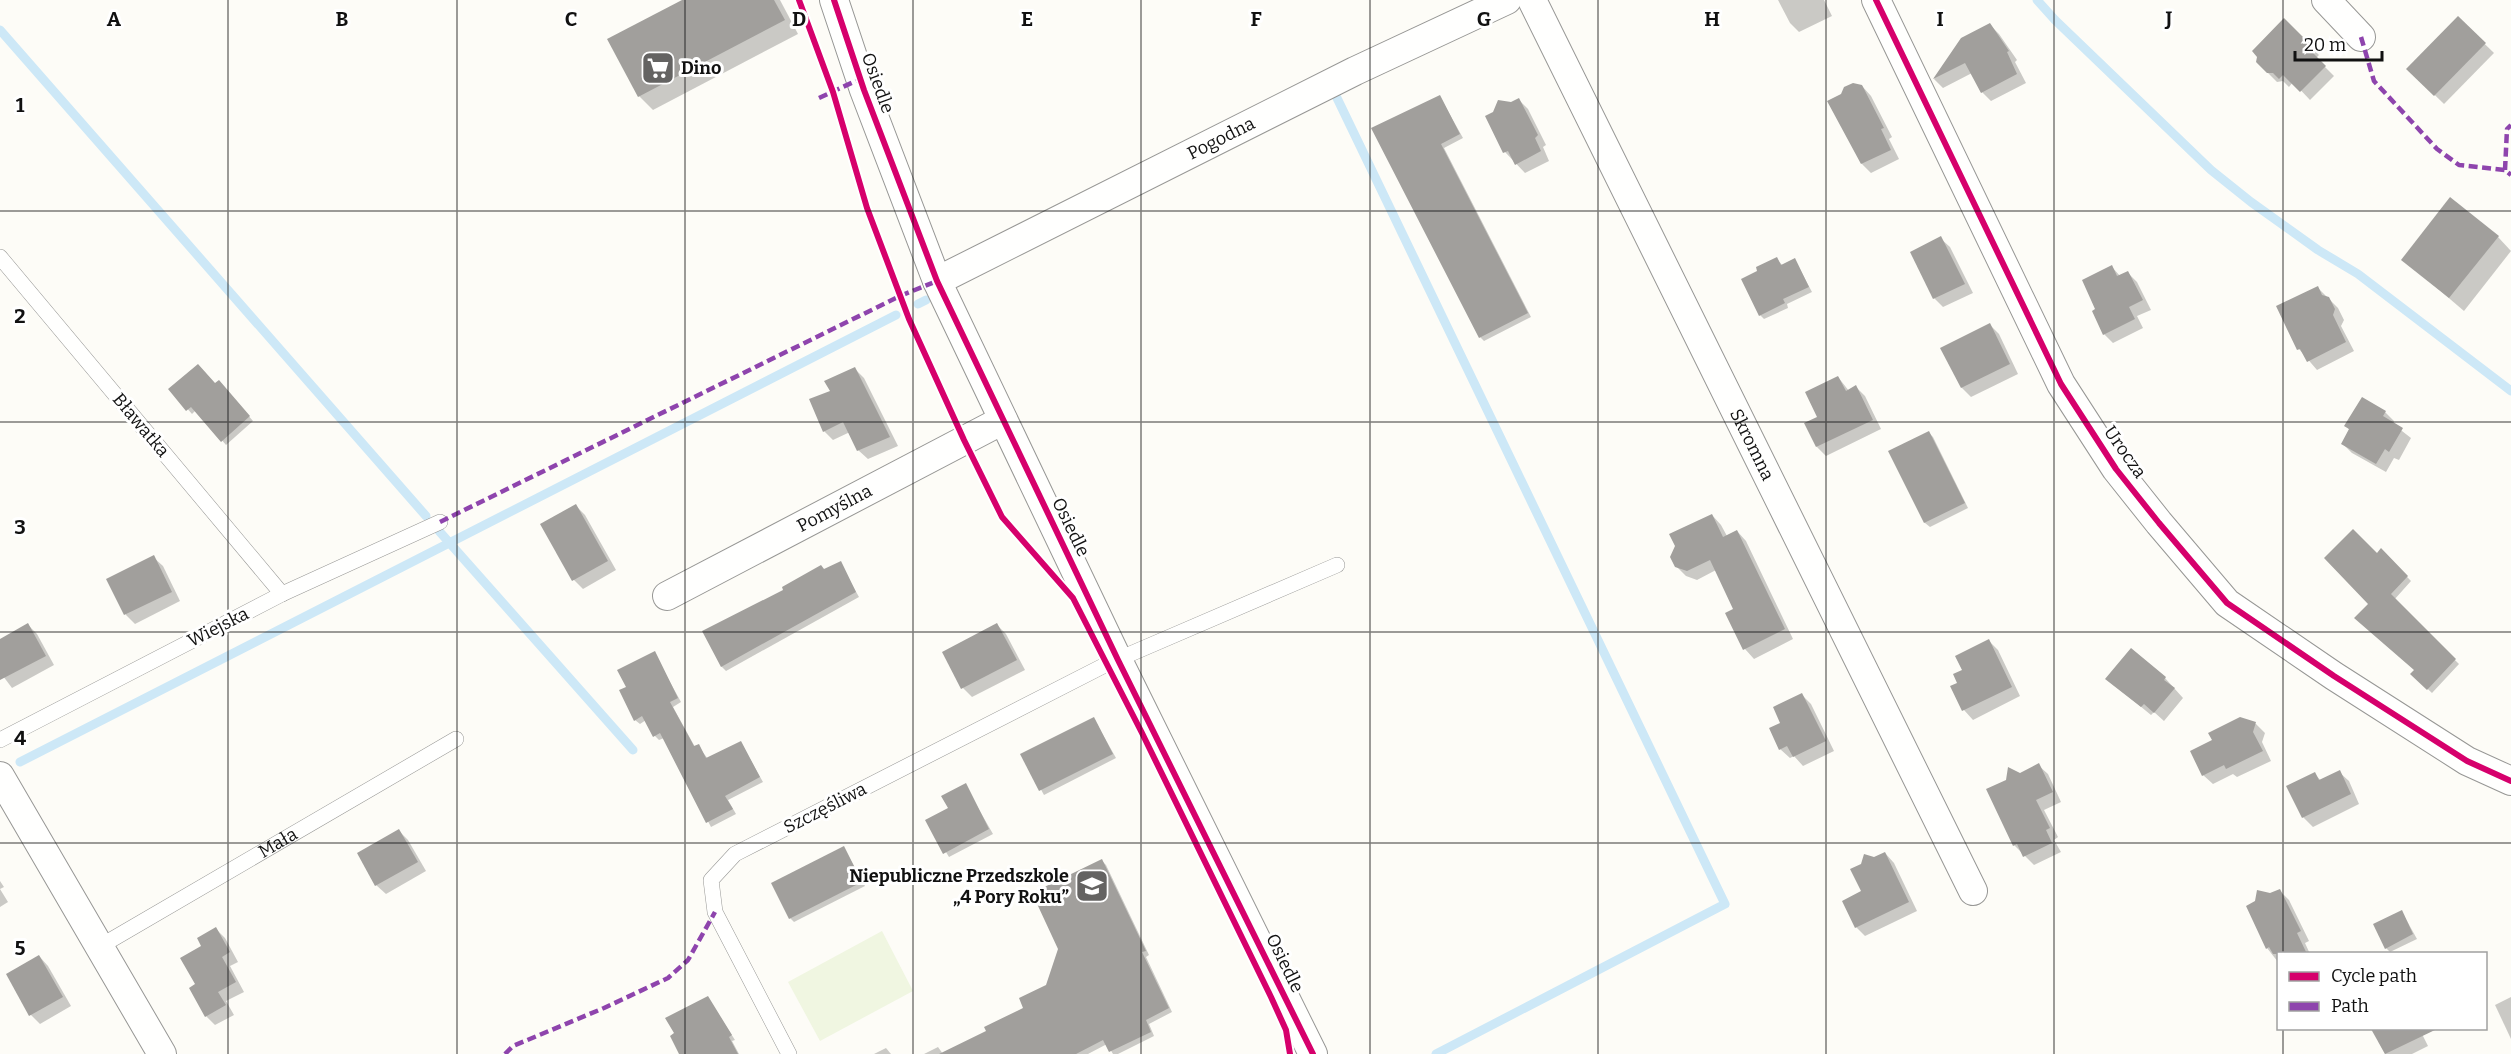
<svg xmlns="http://www.w3.org/2000/svg" width="2511" height="1054" font-family="Bitter,serif">
	<rect width="100%" height="100%" fill="#fdfcf7"/>
	<path fill="#f0f6e1" d="M882,931L913,991L820,1041L788,982Z"/>
	<g fill="#0003">
		<path d="M685,0H780L798,34L653,110L639,96Z"/>
		<path d="M1778,0H1824L1832,16L1799,32L1790,23Z"/>
		<path d="M2458,18L2494,53L2444,104L2408,69Z"/>
		<path d="M2284,20L2319,55L2316,58L2334,76L2310,100L2293,82L2289,87L2283,81L2277,82L2257,62Z"/>
		<path d="M1990,25L1999,34L2017,60L2015,62L2026,83L1991,101L1982,92L1972,73L1943,88L1934,79L1962,39Z"/>
		<path d="M1862,86L1871,96L1892,137L1889,139L1899,159L1871,173L1862,164Z"/>
		<path d="M1440,97L1463,138L1444,148L1531,317L1484,341L1480,337L1373,128Z"/>
		<path d="M1519,100L1528,109L1546,145L1543,147L1549,161L1525,173L1505,152L1487,117Z"/>
		<path d="M2498,237L2511,251L2464,311L2403,259Z"/>
		<path d="M1940,238L1950,247L1973,293L1943,307L1934,298Z"/>
		<path d="M1777,259L1783,266L1795,260L1812,292L1787,304L1788,308L1764,319L1760,315L1759,272Z"/>
		<path d="M2112,267L2120,276L2128,273L2137,282L2151,310L2137,316L2143,328L2113,343L2104,334L2097,310Z"/>
		<path d="M2318,288L2338,308L2344,320L2341,326L2354,351L2317,370L2299,349Z"/>
		<path d="M1990,325L1999,334L2018,374L1971,397L1962,388L1942,348Z"/>
		<path d="M855,369L864,378L898,446L868,459L858,450L850,432L833,440L824,431L832,391Z"/>
		<path d="M1838,377L1849,391L1856,387L1865,396L1881,429L1826,456L1817,447L1819,417Z"/>
		<path d="M215,385L223,386L253,421L226,445L196,410L192,414L170,389Z"/>
		<path d="M2385,412L2394,421L2393,424L2411,438L2399,460L2394,458L2386,472L2352,453L2343,444L2350,430L2346,426Z"/>
		<path d="M1929,433L1933,437L1968,508L1930,527L1925,523L1890,452Z"/>
		<path d="M576,506L585,515L616,570L583,589L574,580Z"/>
		<path d="M1712,515L1721,525L1727,536L1737,531L1746,541L1793,639L1754,659L1745,649L1727,614L1735,610L1716,570L1697,580L1686,576L1677,567Z"/>
		<path d="M2381,550L2411,581L2394,600L2459,664L2432,693L2412,674L2416,670L2371,604L2377,555Z"/>
		<path d="M153,557L163,566L180,601L135,624L126,615L108,579Z"/>
		<path d="M840,563L859,597L726,671L722,667L704,632Z"/>
		<path d="M28,625L37,634L54,665L12,688L0,672V640Z"/>
		<path d="M997,625L1006,634L1025,670L972,697L963,688Z"/>
		<path d="M1989,641L1998,650L2020,696L1973,720L1964,710L1952,687L1959,684L1964,671Z"/>
		<path d="M654,653L681,702L673,707L695,747L698,746L708,759L741,743L763,782L728,800L736,814L711,827L664,738L659,740L655,736L646,720L640,724L635,720L628,687Z"/>
		<path d="M2165,678L2183,698L2164,721L2154,712L2151,715L2107,679Z"/>
		<path d="M1802,695L1811,704L1834,751L1803,766L1794,756L1790,758L1780,749L1782,723Z"/>
		<path d="M2240,718L2256,724L2265,733L2262,742L2271,761L2237,777L2233,774L2213,784L2203,775L2214,741Z"/>
		<path d="M1094,719L1116,758L1044,795L1022,755Z"/>
		<path d="M2038,765L2048,774L2061,802L2044,810L2058,837L2054,840L2061,852L2034,865L2014,845L2020,775Z"/>
		<path d="M2339,772L2349,781L2359,804L2313,827L2303,817L2288,787L2315,774L2321,781Z"/>
		<path d="M965,785L993,834L949,857L927,821L950,808Z"/>
		<path d="M399,831L408,840L426,871L386,894L376,885Z"/>
		<path d="M844,848L865,886L794,922L790,918Z"/>
		<path d="M1885,853L1894,863L1917,911L1865,936L1856,927L1863,892L1874,858Z"/>
		<path d="M1102,861L1106,865L1149,955L1146,957L1172,1012L1149,1024L1154,1036L1118,1054H1113L1107,1044L1088,1054H924L938,1047L943,1054L988,1032L1025,1008L1047,986Z"/>
		<path d="M0,881L4,887L0,889L8,902L0,907Z"/>
		<path d="M2279,890L2289,900L2309,941L2305,943L2310,954H2278V962L2267,948L2271,895Z"/>
		<path d="M2402,912L2417,939L2390,952L2386,948Z"/>
		<path d="M216,929L225,938L238,962L230,966L244,992L226,1001L234,1015L215,1025L206,1016L203,946Z"/>
		<path d="M39,956L48,966L71,1006L40,1024L31,1015Z"/>
		<path d="M2511,997V1039L2495,1005Z"/>
		<path d="M708,998L735,1040L732,1041L739,1054H681Z"/>
		<path d="M2372,1028H2419L2428,1046L2412,1054H2385Z"/>
		<path d="M886,1048L891,1054H874Z"/>
	</g>
	<g fill="none" stroke-linecap="round" stroke-linejoin="round">
		<g stroke="#cde8f7" stroke-width="9">
			<path d="M2037,0L2055,20L2211,170L2251,202L2318,250L2358,274L2511,391"/>
			<path d="M0,30L426,516"/>
			<path d="M1337,98L1725,904L1436,1054"/>
			<path d="M918,304L926,300"/>
			<path d="M439,531L633,750"/>
			<path d="M20,762L896,315"/>
		</g>
	</g>
	<g fill="#a19f9c">
		<path d="M682,0H774L785,20L638,97L607,39Z"/>
		<path d="M2458,16L2486,43L2434,96L2406,69Z"/>
		<path d="M2284,18L2311,45L2308,48L2326,66L2300,92L2283,75L2279,79L2273,73H2267L2256,62L2257,57L2252,51Z"/>
		<path d="M1990,23L2009,51L2007,52L2017,74L1981,93L1965,63L1933,79L1961,38Z"/>
		<path d="M1853,83L1862,85L1884,128L1881,129L1891,150L1861,164L1827,101L1841,94L1844,87Z"/>
		<path d="M1440,95L1460,134L1441,144L1528,313L1479,338L1371,128Z"/>
		<path d="M1519,98L1538,135L1535,138L1541,151L1515,165L1508,151L1503,153L1485,116L1493,112L1498,100L1511,102Z"/>
		<path d="M2450,197L2499,236L2449,298L2401,260Z"/>
		<path d="M1941,236L1965,284L1933,299L1910,252Z"/>
		<path d="M1777,257L1781,265L1795,258L1809,287L1783,299L1785,303L1759,316L1741,279L1757,271L1756,267Z"/>
		<path d="M2112,265L2117,276L2128,271L2143,300L2129,307L2135,319L2103,335L2092,311L2095,309L2082,280Z"/>
		<path d="M2318,286L2322,295L2329,297L2335,309L2333,315L2346,342L2307,362L2300,349L2297,350L2276,306Z"/>
		<path d="M1990,323L2010,364L1961,388L1940,348Z"/>
		<path d="M198,364L215,383L219,380L250,416L221,442L191,407L186,411L168,389Z"/>
		<path d="M855,367L890,437L857,451L843,422L823,432L809,399L830,391L824,381Z"/>
		<path d="M1838,376L1846,391L1856,385L1873,420L1816,447L1804,423L1817,417L1805,392Z"/>
		<path d="M2362,397L2386,411L2383,416L2403,428L2389,452L2385,449L2376,464L2341,444L2349,429L2344,426Z"/>
		<path d="M1929,431L1965,503L1924,523L1888,451Z"/>
		<path d="M576,504L608,561L572,581L540,524Z"/>
		<path d="M1712,514L1723,537L1737,530L1785,629L1743,650L1725,613L1733,609L1710,560L1687,571L1675,567L1670,557L1675,546L1669,534Z"/>
		<path d="M2353,529L2377,553L2381,548L2408,576L2391,594L2456,659L2427,690L2410,674L2414,670L2354,618L2368,604L2324,558Z"/>
		<path d="M154,555L172,592L124,615L106,579Z"/>
		<path d="M841,561L856,592L721,667L702,631L783,590L782,587L821,565L824,569Z"/>
		<path d="M28,623L46,656L0,680V639Z"/>
		<path d="M997,623L1017,660L961,689L942,652Z"/>
		<path d="M1989,639L2012,687L1962,711L1950,686L1957,683L1953,674L1962,670L1955,656Z"/>
		<path d="M2131,648L2166,677L2164,680L2175,688L2154,713L2144,704L2141,707L2105,679Z"/>
		<path d="M655,651L678,698L670,702L694,746L699,744L706,758L741,741L760,777L725,796L733,809L706,823L660,733L653,737L642,716L634,721L619,690L626,687L617,670Z"/>
		<path d="M1802,693L1826,741L1793,757L1787,746L1779,750L1769,728L1780,723L1773,707Z"/>
		<path d="M1094,717L1113,754L1039,791L1020,754Z"/>
		<path d="M2240,717L2256,722L2253,732L2263,751L2226,769L2224,765L2202,776L2190,751L2212,740L2208,733Z"/>
		<path d="M2039,763L2053,792L2036,800L2050,828L2046,830L2052,843L2023,857L2017,844L2013,846L1986,789L2006,780L2008,767L2020,773Z"/>
		<path d="M2340,770L2351,794L2302,818L2286,786L2315,772L2319,780Z"/>
		<path d="M966,783L989,829L943,854L925,820L948,808L941,796Z"/>
		<path d="M399,829L418,862L375,886L357,853Z"/>
		<path d="M844,846L862,882L789,919L771,883Z"/>
		<path d="M1885,852L1909,902L1855,928L1842,901L1861,891L1850,869L1861,864L1864,854L1874,857Z"/>
		<path d="M1102,859L1146,951L1142,952L1169,1008L1146,1020L1151,1032L1109,1052L1103,1040L1076,1054H939L986,1031L984,1027L1023,1008L1019,998L1046,985L1058,949L1032,893Z"/>
		<path d="M2280,889L2301,931L2297,933L2307,954H2273L2269,947L2266,949L2246,906L2255,901L2257,890L2270,893Z"/>
		<path d="M2402,910L2413,934L2385,949L2373,924Z"/>
		<path d="M216,927L230,952L222,957L236,982L218,992L226,1005L205,1017L189,988L195,984L180,958L201,946L197,938Z"/>
		<path d="M39,955L63,997L29,1016L6,974Z"/>
		<path d="M708,996L732,1035L729,1037L738,1054H679L670,1036L674,1033L665,1018Z"/>
		<path d="M2371,1029H2437L2385,1054Z"/>
	</g>
	<g fill="none" stroke-linecap="round" stroke-linejoin="round">
		<defs>
			<g id="lane">
				<path d="M0,257L282,594"/>
				<path d="M0,740L282,594L440,522"/>
				<path id="s1" d="M99,947L456,739"/>
				<path d="M789,1054L715,912L711,880L735,854L1107,664L1337,565"/>
			</g>
			<g id="street">
				<path d="M834,0L864,90L937,281L1118,660L1313,1054"/>
				<path id="s2" d="M1532,0L1973,891"/>
				<path d="M1876,0L2061,384L2116,469L2159,523L2227,603L2334,676L2467,761L2511,781"/>
				<path d="M2326,0L2361,37"/>
				<path id="s3" d="M937,281L1355,71L1507,0"/>
				<path id="s4" d="M667,596L1003,420"/>
				<path d="M0,776L162,1054"/>
			</g>
		</defs>
		<use href="#lane" stroke="#979795" stroke-width="16"/>
		<use href="#street" stroke="#979795" stroke-width="30"/>
		<use href="#lane" stroke="#fffffe" stroke-width="15"/>
		<use href="#street" stroke="#fffffe" stroke-width="28"/>
		<g stroke="#8e44ad" stroke-width="4.5" stroke-dasharray="9 4.5" stroke-linecap="butt">
			<path d="M2361,37L2374,81L2437,149L2459,165L2505,170L2511,175"/>
			<path d="M819,98L860,79"/>
			<path d="M2505,170L2507,129L2511,125"/>
			<path d="M440,522L900,296L937,281"/>
			<path d="M505,1054L513,1046L604,1008L668,978L688,960L715,912"/>
		</g>
		<defs>
			<g id="cycleway">
				<path d="M799,0L833,92L867,208L909,319L964,440L1002,517L1073,598L1142,733L1271,997L1286,1030L1290,1054"/>
				<path d="M834,0L864,90L937,281L1118,660L1313,1054"/>
				<path d="M1876,0L2061,384L2116,469L2159,523L2227,603L2334,676L2467,761L2511,781"/>
			</g>
		</defs>
		<use href="#cycleway" stroke="#fff" stroke-width="10"/>
		<use href="#cycleway" stroke="#d6006c" stroke-width="6"/>
	</g>
	<path fill="none" stroke="#111" stroke-width="1.5" stroke-opacity="0.55" d="M228,0V1054M457,0V1054M685,0V1054M913,0V1054M1141,0V1054M1370,0V1054M1598,0V1054M1826,0V1054M2054,0V1054M2283,0V954M0,211H2511M0,422H2511M0,632H2511M0,843H2511M2283,1028V1054"/>
	<defs>
		<symbol id="supermarket-square" viewBox="-11 -11 22 22"><rect x="-9" y="-9" width="18" height="18" rx="4" fill="#646362" stroke="#fff"/><path d="M-6-5.5h2.5l.6 2H6L4.5 2H-2.5L-4.4-4H-6ZM-1.5 3.2a1.3 1.3 0 1 0 .1 0ZM3 3.2a1.3 1.3 0 1 0 .1 0Z" fill="#fff"/></symbol>
		<symbol id="school-square" viewBox="-11 -11 22 22"><rect x="-9" y="-9" width="18" height="18" rx="4" fill="#646362" stroke="#fff"/><path d="M0-5L7-2L0 1L-7-2ZM-4 1L0 2.5L4 1V4Q0 6-4 4Z" fill="#fff"/></symbol>
	</defs>
	<g fill-rule="evenodd">
		<use href="#supermarket-square" x="639" y="49" width="38" height="38"/>
		<use href="#school-square" x="1073" y="867" width="38" height="38"/>
	</g>
	<g text-anchor="middle" stroke-width="6" stroke-linejoin="round" paint-order="stroke">
		<g font-size="18" font-weight="bold" fill="#111" stroke="#fff" text-anchor="start">
			<text x="681" y="74">Dino</text>
			<text x="1069" y="882" text-anchor="end">Niepubliczne Przedszkole<tspan x="1069" dy="21">„4 Pory Roku”</tspan></text>
		</g>
		<g font-size="18" fill="#111" stroke="#fff">
			<text transform="translate(878 83) rotate(70)" y="6">Osiedle</text>
			<text dy="6" stroke="none"><textPath href="#s3" startOffset="318">Pogodna</textPath></text>
			<text transform="translate(141 425) rotate(50)" y="6">Bławatka</text>
			<text dy="6" stroke="none"><textPath href="#s2" startOffset="496">Skromna</textPath></text>
			<text transform="translate(2125 452) rotate(55)" y="6">Urocza</text>
			<text dy="6" stroke="none"><textPath href="#s4" startOffset="189">Pomyślna</textPath></text>
			<text transform="translate(1071 527) rotate(64)" y="6">Osiedle</text>
			<text transform="translate(218 627) rotate(-27)" y="6">Wiejska</text>
			<text transform="translate(825 808) rotate(-27)" y="6">Szczęśliwa</text>
			<text dy="6" stroke="none"><textPath href="#s1" startOffset="207">Mała</textPath></text>
			<text transform="translate(1285 963) rotate(64)" y="6">Osiedle</text>
		</g>
	</g>
	<g font-size="20" text-anchor="middle" font-weight="bold" fill="#111" stroke="#fff" stroke-width="6" stroke-linejoin="round" paint-order="stroke">
		<text x="114" y="26">A</text>
		<text x="342" y="26">B</text>
		<text x="571" y="26">C</text>
		<text x="799" y="26">D</text>
		<text x="1027" y="26">E</text>
		<text x="1256" y="26">F</text>
		<text x="1484" y="26">G</text>
		<text x="1712" y="26">H</text>
		<text x="1940" y="26">I</text>
		<text x="2169" y="26">J</text>
		<text x="20" y="112">1</text>
		<text x="20" y="323">2</text>
		<text x="20" y="534">3</text>
		<text x="20" y="745">4</text>
		<text x="20" y="955">5</text>
	</g>
	<rect x="2277" y="952" width="210" height="78" fill="#ffffff" stroke="#a0a0a0" stroke-width="1.5"/>
	<rect x="2289" y="972" width="30" height="9" fill="#d6006c" stroke="#a0a0a0" stroke-width="1.5"/>
	<text x="2331" y="982" font-size="18" fill="#111111">Cycle path</text>
	<rect x="2289" y="1002" width="30" height="9" fill="#8e44ad" stroke="#a0a0a0" stroke-width="1.5"/>
	<text x="2331" y="1012" font-size="18" fill="#111111">Path</text>
	<path d="M2295 51v9h87v-9" fill="none" stroke="#111111" stroke-width="3"/>
	<text x="2304" y="51" font-size="18" fill="#111111" stroke="#ffffff" stroke-width="4.5" paint-order="stroke">20 m</text>
</svg>
